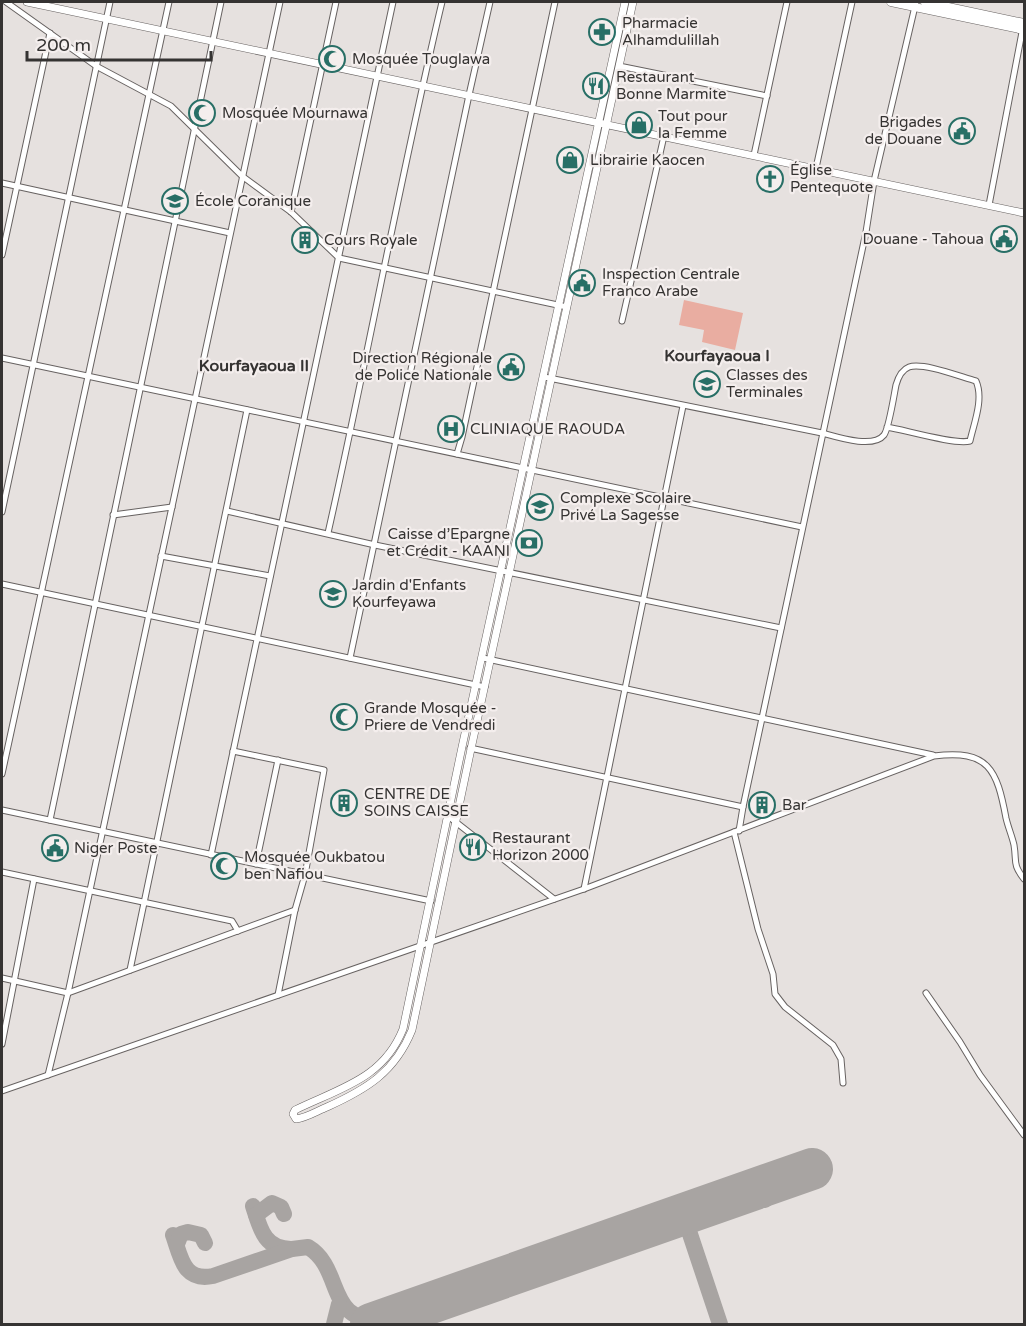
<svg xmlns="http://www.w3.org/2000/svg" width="1026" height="1326" font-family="'Varela Round',sans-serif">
	<rect width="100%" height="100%" fill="#e6e1df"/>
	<path fill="#e9ada1" d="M684,300L743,313L735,350L702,342L704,330L679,325Z"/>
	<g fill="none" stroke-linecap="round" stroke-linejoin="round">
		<g stroke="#a8a4a2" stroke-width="16">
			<path d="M751,1191L772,1171"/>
			<path d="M723,1202L735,1199L765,1200"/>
			<path d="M253,1206C260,1228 264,1249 291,1249"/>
			<path d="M256,1215L272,1203L281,1207L284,1214"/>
			<path d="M684,1216L720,1324"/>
			<path d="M173,1235C181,1257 183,1282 213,1276L292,1249L308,1247C345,1269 324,1326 386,1319"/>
			<path d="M177,1244L181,1234L188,1232L201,1235L205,1243"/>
			<path d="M334,1324L339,1304"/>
		</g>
		<path stroke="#a8a4a2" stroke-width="42" d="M371,1324L812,1169"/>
		<defs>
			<g id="street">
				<path d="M6,2L96,66L171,106L242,176L291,212L339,258L567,307"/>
				<path d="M619,66L767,96"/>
				<path d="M754,155L787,2"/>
				<path d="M816,168L852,2"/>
				<path d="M2,183L230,233"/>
				<path d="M989,205L1023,27"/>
				<path d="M291,212L336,2"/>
				<path d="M2,255L50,33"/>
				<path d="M622,321L664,136"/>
				<path d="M2,358L802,527"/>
				<path d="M544,377L822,433C837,437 873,449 884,435C889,428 894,395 896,385C898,378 901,370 909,367C923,362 961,377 976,381C984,399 974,423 970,441C955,445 905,430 887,427"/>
				<path d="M457,454L462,437L555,2"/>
				<path d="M227,511L375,545L781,628"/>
				<path d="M2,512L110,2"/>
				<path d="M113,515L172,507"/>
				<path d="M328,533C368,356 400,178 442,2"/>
				<path d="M161,556L270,576"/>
				<path d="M2,584L485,687"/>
				<path d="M350,658L469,95L490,2"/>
				<path d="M483,658L933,755"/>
				<path d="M470,748L743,807L739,831"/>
				<path d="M233,751L324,770L305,875L295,910L278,995"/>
				<path d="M2,774L169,2"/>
				<path d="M743,807L866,232L874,181L916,2"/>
				<path d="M2,810L431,901"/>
				<path d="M448,816L554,899"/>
				<path d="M50,820L221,2"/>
				<path d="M734,832L758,929L773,974L775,994L785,1007L833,1045L841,1059L843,1083"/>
				<path d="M211,855L393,2"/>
				<path d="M256,864L278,760"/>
				<path d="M2,872L232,921L238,931"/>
				<path d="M584,889L683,406"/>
				<path d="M130,970L247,410"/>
				<path d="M2,978L68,993L295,910"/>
				<path d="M926,993L960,1042L980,1075L1024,1135"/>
				<path d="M2,1044L34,879"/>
				<path d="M48,1075L68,993L280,2"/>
				<path d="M2,1091L584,889L934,756C989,749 997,770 1006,818C1008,827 1012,836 1014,845C1017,863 1012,863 1024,879"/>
			</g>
			<g id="secondary">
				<path d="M27,2L1024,213"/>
				<path d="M625,2L462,747L403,1029C383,1079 340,1088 295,1110L293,1114L296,1119C306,1118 317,1111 327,1107C367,1089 395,1072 412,1030L471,749L633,2"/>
			</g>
			<g id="primary">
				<path d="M891,2L1024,30"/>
				<path d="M925,2L1024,23"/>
			</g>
		</defs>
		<use href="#street" stroke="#676261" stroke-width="7"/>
		<use href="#secondary" stroke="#676261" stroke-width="8"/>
		<use href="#primary" stroke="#676261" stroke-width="9"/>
		<use href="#street" stroke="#fff" stroke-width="5"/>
		<use href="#secondary" stroke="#fff" stroke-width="7"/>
		<use href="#primary" stroke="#fff" stroke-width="8"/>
	</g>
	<defs>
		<symbol id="pharmacy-ring" viewBox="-11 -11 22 22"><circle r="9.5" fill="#f4eeed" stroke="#286f66" stroke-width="1.5"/><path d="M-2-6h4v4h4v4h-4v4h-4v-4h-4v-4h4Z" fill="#286f66"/></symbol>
		<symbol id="mosque-ring" viewBox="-11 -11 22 22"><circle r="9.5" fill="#f4eeed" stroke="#286f66" stroke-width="1.5"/><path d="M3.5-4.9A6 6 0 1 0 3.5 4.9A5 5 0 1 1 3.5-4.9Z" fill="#286f66"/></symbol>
		<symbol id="restaurant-ring" viewBox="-11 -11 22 22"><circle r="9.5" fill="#f4eeed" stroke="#286f66" stroke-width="1.5"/><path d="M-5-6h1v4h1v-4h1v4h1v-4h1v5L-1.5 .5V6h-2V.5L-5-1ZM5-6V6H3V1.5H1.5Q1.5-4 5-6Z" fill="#286f66"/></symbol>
		<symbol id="shop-ring" viewBox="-11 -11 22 22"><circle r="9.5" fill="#f4eeed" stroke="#286f66" stroke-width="1.5"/><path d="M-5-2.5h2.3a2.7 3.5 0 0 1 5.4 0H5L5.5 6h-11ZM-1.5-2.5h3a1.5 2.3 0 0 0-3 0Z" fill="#286f66"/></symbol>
		<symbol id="civic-ring" viewBox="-11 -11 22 22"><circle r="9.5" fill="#f4eeed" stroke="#286f66" stroke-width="1.5"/><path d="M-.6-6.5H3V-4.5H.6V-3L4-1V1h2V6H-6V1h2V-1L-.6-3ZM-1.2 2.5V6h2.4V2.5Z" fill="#286f66"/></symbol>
		<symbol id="church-ring" viewBox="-11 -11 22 22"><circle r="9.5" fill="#f4eeed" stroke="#286f66" stroke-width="1.5"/><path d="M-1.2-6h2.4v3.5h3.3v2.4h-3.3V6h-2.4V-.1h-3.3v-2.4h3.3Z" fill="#286f66"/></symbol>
		<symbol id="school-ring" viewBox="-11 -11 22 22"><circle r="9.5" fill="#f4eeed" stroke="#286f66" stroke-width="1.5"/><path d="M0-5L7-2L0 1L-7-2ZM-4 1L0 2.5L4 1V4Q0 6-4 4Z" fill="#286f66"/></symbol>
		<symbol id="building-ring" viewBox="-11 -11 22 22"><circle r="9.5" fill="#f4eeed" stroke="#286f66" stroke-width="1.5"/><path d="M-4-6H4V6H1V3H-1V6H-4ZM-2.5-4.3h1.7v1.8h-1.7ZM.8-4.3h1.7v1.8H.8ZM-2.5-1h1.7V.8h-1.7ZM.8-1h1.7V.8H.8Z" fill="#286f66"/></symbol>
		<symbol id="university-ring" viewBox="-11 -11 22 22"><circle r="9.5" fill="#f4eeed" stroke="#286f66" stroke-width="1.5"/><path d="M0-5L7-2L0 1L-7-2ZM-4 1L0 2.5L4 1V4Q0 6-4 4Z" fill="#286f66"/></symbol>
		<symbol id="hospital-ring" viewBox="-11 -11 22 22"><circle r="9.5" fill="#f4eeed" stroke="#286f66" stroke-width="1.5"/><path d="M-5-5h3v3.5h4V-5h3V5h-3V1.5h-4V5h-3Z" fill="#286f66"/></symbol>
		<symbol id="bank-ring" viewBox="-11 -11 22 22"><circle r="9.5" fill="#f4eeed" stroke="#286f66" stroke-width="1.5"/><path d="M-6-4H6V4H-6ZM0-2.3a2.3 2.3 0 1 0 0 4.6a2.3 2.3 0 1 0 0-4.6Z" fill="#286f66"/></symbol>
	</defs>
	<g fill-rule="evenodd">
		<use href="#pharmacy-ring" x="587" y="17" width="30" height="30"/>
		<use href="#mosque-ring" x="317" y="44" width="30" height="30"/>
		<use href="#restaurant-ring" x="581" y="71" width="30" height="30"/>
		<use href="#mosque-ring" x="187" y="98" width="30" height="30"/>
		<use href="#shop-ring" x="624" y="110" width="30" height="30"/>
		<use href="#civic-ring" x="947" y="116" width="30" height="30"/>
		<use href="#shop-ring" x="555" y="145" width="30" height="30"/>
		<use href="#church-ring" x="755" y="164" width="30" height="30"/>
		<use href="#school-ring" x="160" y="186" width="30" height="30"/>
		<use href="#civic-ring" x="989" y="224" width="30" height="30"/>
		<use href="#building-ring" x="290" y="225" width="30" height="30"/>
		<use href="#civic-ring" x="567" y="268" width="30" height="30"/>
		<use href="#civic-ring" x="496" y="352" width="30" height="30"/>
		<use href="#university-ring" x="692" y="369" width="30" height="30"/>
		<use href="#hospital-ring" x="436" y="414" width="30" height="30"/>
		<use href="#school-ring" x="525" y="492" width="30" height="30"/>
		<use href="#bank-ring" x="514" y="528" width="30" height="30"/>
		<use href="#school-ring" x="318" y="579" width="30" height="30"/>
		<use href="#mosque-ring" x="329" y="702" width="30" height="30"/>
		<use href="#building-ring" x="329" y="788" width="30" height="30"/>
		<use href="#building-ring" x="747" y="790" width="30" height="30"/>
		<use href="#restaurant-ring" x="458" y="832" width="30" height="30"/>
		<use href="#civic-ring" x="40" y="833" width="30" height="30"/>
		<use href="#mosque-ring" x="209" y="851" width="30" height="30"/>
	</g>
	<g text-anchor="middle" stroke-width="4.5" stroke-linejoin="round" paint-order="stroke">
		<g font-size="15" fill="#353332" stroke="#f4eeed" text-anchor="start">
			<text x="622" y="28">Pharmacie<tspan x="622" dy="17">Alhamdulillah</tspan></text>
			<text x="352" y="64">Mosquée Touglawa</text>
			<text x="616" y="82">Restaurant<tspan x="616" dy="17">Bonne Marmite</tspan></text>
			<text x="222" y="118">Mosquée Mournawa</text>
			<text x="658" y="121">Tout pour<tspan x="658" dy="17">la Femme</tspan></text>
			<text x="942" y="127" text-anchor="end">Brigades<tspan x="942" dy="17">de Douane</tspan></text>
			<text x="590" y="165">Librairie Kaocen</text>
			<text x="790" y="175">Église<tspan x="790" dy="17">Pentequote</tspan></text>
			<text x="195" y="206">École Coranique</text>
			<text x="984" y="244" text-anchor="end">Douane - Tahoua</text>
			<text x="324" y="245">Cours Royale</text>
			<text x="602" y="279">Inspection Centrale<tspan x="602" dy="17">Franco Arabe</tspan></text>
			<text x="492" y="363" text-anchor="end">Direction Régionale<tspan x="492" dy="17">de Police Nationale</tspan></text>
			<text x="726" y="380">Classes des<tspan x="726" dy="17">Terminales</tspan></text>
			<text x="470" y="434">CLINIAQUE RAOUDA</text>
			<text x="560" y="503">Complexe Scolaire<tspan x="560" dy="17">Privé La Sagesse</tspan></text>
			<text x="510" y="539" text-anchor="end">Caisse d’Epargne<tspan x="510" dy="17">et Crédit - KAANI</tspan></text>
			<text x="352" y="590">Jardin d'Enfants<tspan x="352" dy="17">Kourfeyawa</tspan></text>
			<text x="364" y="713">Grande Mosquée -<tspan x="364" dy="17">Priere de Vendredi</tspan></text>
			<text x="364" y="799">CENTRE DE<tspan x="364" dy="17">SOINS CAISSE</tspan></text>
			<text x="782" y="810">Bar</text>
			<text x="492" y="843">Restaurant<tspan x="492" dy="17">Horizon 2000</tspan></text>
			<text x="74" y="853">Niger Poste</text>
			<text x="244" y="862">Mosquée Oukbatou<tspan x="244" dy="17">ben Nafiou</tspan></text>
		</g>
		<g font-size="16" font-weight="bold" fill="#353332" stroke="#f4eeed">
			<text x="717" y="361">Kourfayaoua I</text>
			<text x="254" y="371">Kourfayaoua II</text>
		</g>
	</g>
	<rect width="1026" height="1326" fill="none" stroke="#353332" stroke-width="6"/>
	<path d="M27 51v9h184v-9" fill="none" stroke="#353332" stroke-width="3"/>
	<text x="36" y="51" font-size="18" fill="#353332" stroke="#f4eeed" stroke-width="4.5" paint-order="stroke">200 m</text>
</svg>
